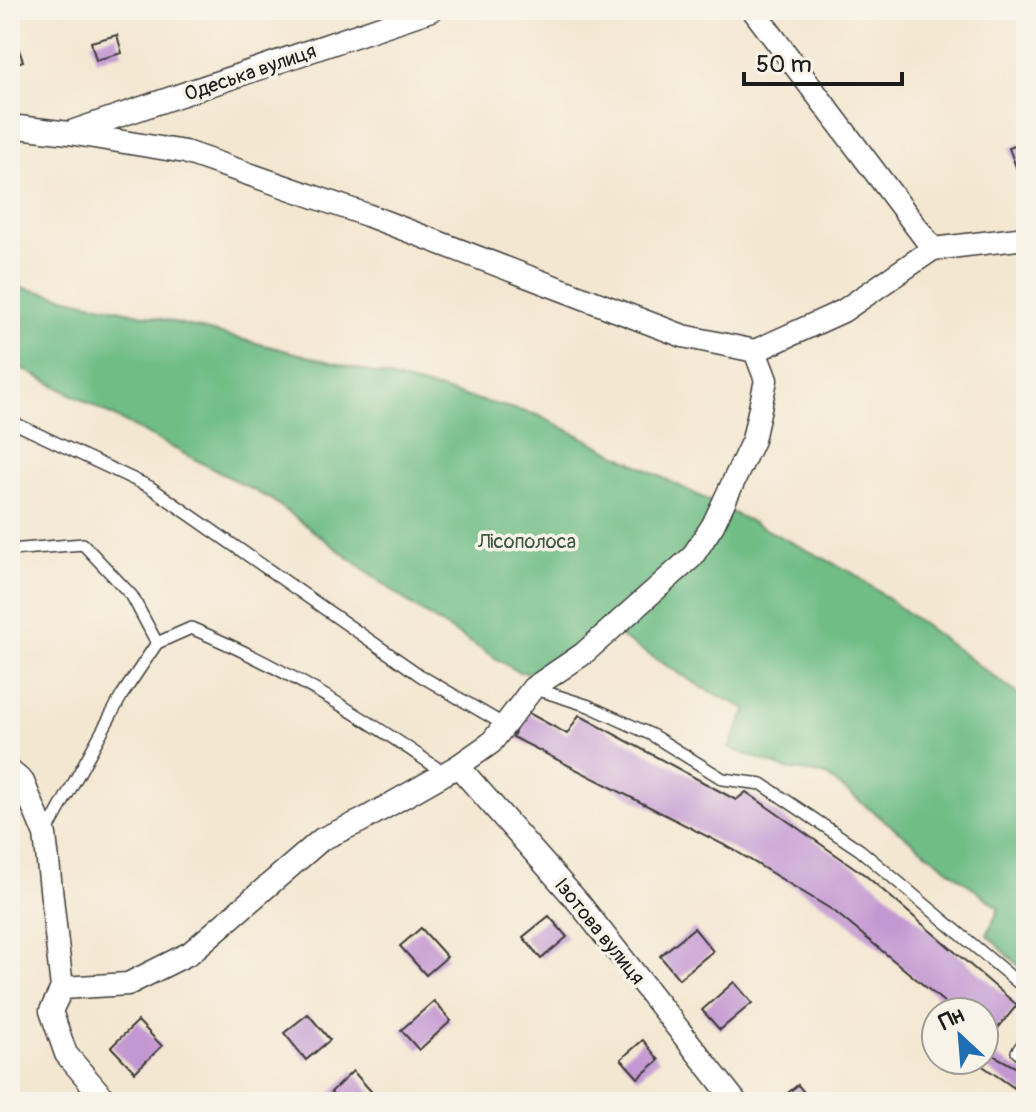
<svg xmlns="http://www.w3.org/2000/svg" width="1036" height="1112" font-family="Pangolin,sans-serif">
	<rect width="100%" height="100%" fill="#f7f3e8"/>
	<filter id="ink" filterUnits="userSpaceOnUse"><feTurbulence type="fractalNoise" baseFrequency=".0125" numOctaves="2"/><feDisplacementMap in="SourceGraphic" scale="16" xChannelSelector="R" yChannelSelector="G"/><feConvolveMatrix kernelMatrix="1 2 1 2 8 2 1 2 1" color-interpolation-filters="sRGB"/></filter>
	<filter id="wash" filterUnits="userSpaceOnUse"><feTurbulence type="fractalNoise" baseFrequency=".006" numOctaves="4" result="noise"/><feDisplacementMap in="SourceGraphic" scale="32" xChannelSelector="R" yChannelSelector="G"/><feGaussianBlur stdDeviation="1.8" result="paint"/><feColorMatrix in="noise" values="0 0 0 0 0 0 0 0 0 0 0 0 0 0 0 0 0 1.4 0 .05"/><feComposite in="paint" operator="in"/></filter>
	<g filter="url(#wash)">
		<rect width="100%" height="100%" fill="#f4e7d1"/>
		<path fill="#6fbd86" stroke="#466c51" stroke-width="2" d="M10,285L162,319L538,415L853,573L1026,700V973L987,935L999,908L824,774L786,769L729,748L747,709L703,688L614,633L558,654L540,673L518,672L417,609L272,500L10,362Z"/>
		<g id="blocks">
			<g fill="#c397d2">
				<path d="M117,35L122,53L96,60L91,42Z"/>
				<path d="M15,39L23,61L10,66V41Z"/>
				<path d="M1026,142V182L1022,183L1009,148Z"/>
				<path d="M523,710L567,734L579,715L736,800L746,792L865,875L1017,1005L989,1039L984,1035V1012H956L834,911L734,850L513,737Z"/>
				<path d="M549,916L567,937L541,959L523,937Z"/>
				<path d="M421,928L447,957L426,975L400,946Z"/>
				<path d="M694,928L713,951L679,979L660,956Z"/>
				<path d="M734,982L752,1003L720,1030L702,1010Z"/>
				<path d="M434,1001L451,1021L419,1050L401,1030Z"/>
				<path d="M308,1014L330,1040L306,1060L284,1033Z"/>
				<path d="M138,1021L162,1046L135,1072L111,1047Z"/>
				<path d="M643,1040L659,1060L638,1078L621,1059Z"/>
				<path d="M984,1050L1026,1073V1096L974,1060H984Z"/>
				<path d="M353,1071L377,1098L372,1102H340L331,1092Z"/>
				<path d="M798,1085L812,1102H776Z"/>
			</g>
		</g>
	</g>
	<g filter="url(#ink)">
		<use href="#blocks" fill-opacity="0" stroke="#3c3a37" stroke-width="2"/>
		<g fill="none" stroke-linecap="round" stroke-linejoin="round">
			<defs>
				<g id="service">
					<path d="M10,421L150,487L421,676L503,724"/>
					<path d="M10,550L83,544L132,596L157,643L122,695L45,835"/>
					<path d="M157,643L191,628C280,665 365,717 444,773"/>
					<path d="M533,688L589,706L652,735L723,779L762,784L860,850L1022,986L1026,993"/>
					<path d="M1026,1039L1017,1052L1026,1059"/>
				</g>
				<g id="minor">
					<path d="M753,10L933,249"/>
					<path d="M10,126L69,133L185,152L367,215L683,336L755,351L843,311L933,249"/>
					<path d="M74,131L431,10"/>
					<path d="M933,249L1026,238"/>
					<path d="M458,766L579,903L736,1102"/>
					<path d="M10,771L23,782L45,835L62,988L51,1011L66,1054L107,1102"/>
					<path d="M62,988L128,984L190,953L322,839L361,821L458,766L491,743L533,688L583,654L692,557L713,525L753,440L766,380L755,351"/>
				</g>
			</defs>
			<use href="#service" stroke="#3c3a37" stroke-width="14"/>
			<use href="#minor" stroke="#3c3a37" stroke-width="25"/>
			<use href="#service" stroke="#fff" stroke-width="11"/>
			<use href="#minor" stroke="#fff" stroke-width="22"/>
		</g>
	</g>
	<g text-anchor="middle" stroke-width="7" stroke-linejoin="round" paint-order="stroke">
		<g font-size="20" fill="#1c1c1c" stroke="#f7f3e8">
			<text transform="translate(250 72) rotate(-19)" y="7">Одеська вулиця</text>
			<text transform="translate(600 931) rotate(51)" y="7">Ізотова вулиця</text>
		</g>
		<g font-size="20" fill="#3d5643" stroke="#f7f3e8">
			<text x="527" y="548">Лісополоса</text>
		</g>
	</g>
	<rect width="1036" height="1112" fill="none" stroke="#f7f3e8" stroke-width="40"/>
	<g transform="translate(960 1036) rotate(334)"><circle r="38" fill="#f7f3e8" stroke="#9f9d96" stroke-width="2"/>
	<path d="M0-6L14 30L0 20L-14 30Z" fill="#1f6fb2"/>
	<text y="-12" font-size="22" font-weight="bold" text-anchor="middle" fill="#1c1c1c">Пн</text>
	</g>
	<path d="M744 72v12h158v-12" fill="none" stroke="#1c1c1c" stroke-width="4"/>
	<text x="756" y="72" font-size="24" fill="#1c1c1c" stroke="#f7f3e8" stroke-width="6" paint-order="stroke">50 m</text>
</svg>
